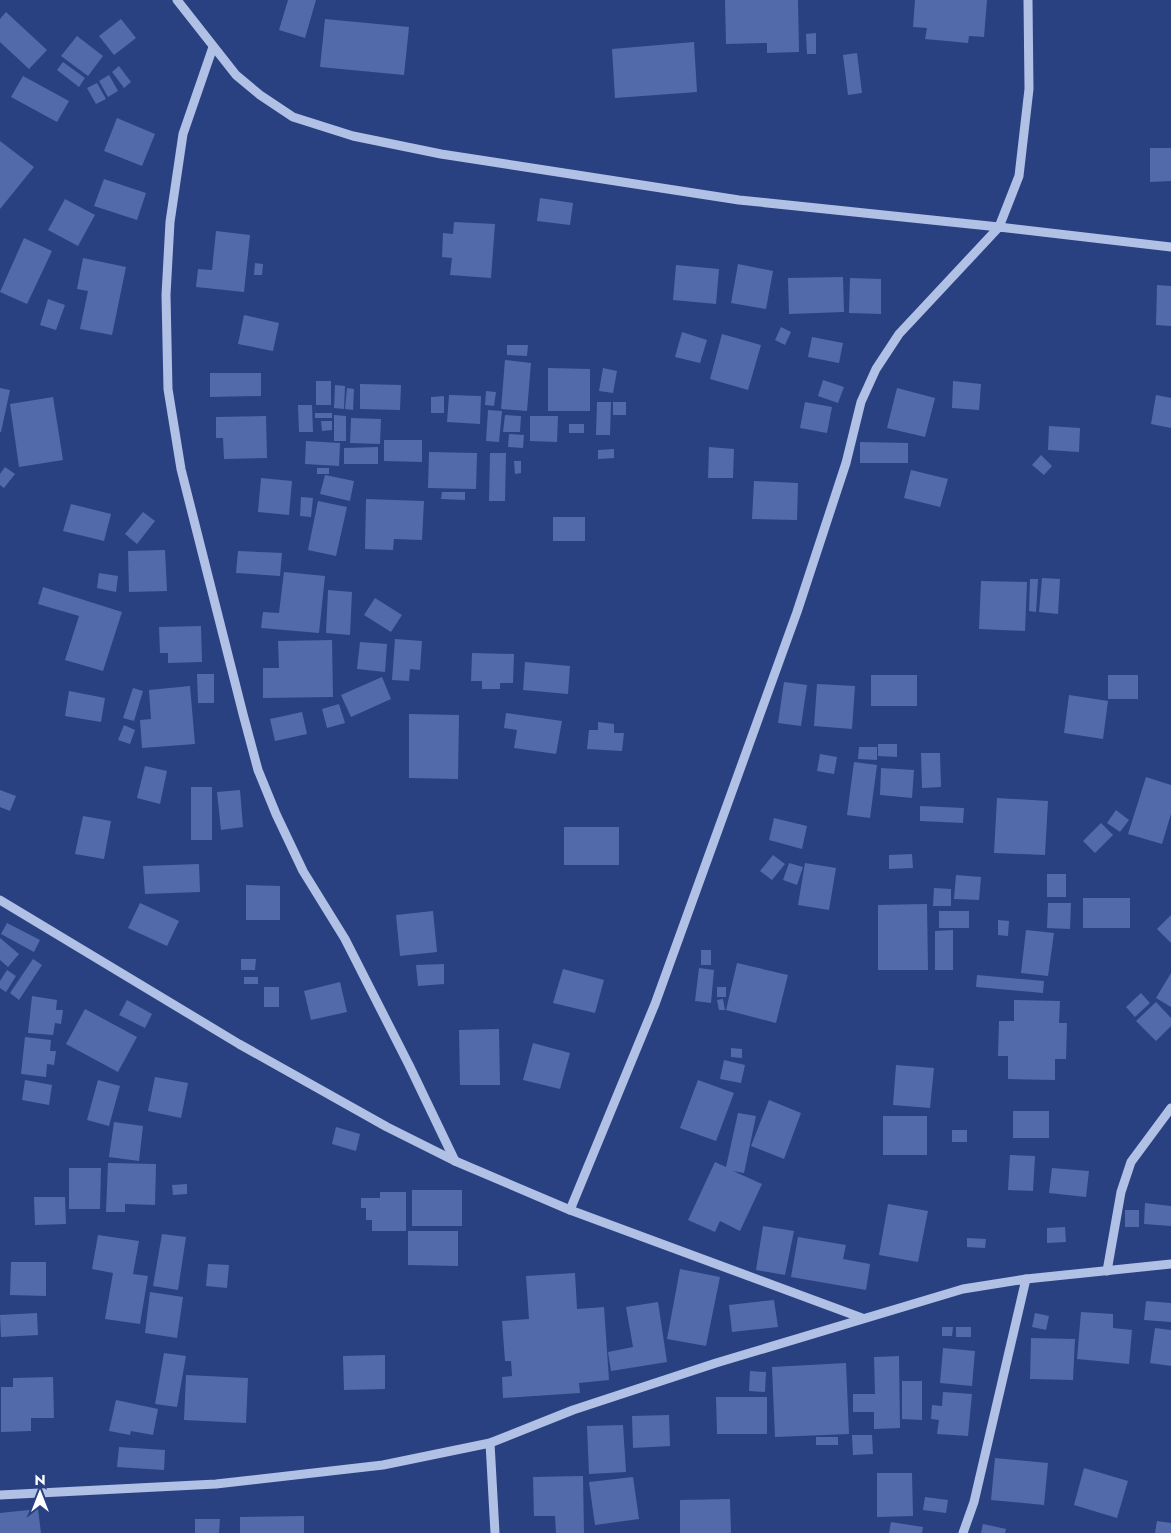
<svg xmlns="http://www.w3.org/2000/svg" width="1171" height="1533" font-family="Jost,sans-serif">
	<rect width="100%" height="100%" fill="#294180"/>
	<g fill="#526aa9">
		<path d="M288,0H316L305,38L279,30Z"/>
		<path d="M725,0H798L799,52L767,53V43L726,44Z"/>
		<path d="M915,0H987L984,37L969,36L968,43L925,39L927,28L913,27Z"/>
		<path d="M6,12L47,50L29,69L0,42V19Z"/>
		<path d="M121,19L136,38L114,55L99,36Z"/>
		<path d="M325,19L409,27L404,75L320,67Z"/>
		<path d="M816,33V54H807L806,34Z"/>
		<path d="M77,36L103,56L88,76L61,56Z"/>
		<path d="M694,42L697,92L615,98L612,49Z"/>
		<path d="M857,53L862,93L848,95L843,55Z"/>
		<path d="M63,62L85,78L79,87L57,70Z"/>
		<path d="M119,66L131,82L124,88L112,72Z"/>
		<path d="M109,75L118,91L108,97L99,81Z"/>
		<path d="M23,76L69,101L57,122L11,97Z"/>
		<path d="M97,83L106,99L96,104L87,88Z"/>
		<path d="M117,118L155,134L142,166L104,151Z"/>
		<path d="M0,141L34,167L0,209Z"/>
		<path d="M1150,148H1171V181L1150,182Z"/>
		<path d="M104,179L146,193L137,220L94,206Z"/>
		<path d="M540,198L573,203L570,225L537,221Z"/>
		<path d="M65,199L95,215L78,246L48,230Z"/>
		<path d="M454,222L495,224L491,278L450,275L452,258L442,257L443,233L453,234Z"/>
		<path d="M216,231L250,235L244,292L196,287L198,269L212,270Z"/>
		<path d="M24,238L52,251L27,304L0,292Z"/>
		<path d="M83,258L126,267L112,335L80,329L88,291L77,289Z"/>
		<path d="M255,263L263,264L262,275H254Z"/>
		<path d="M738,264L773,271L766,309L731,303Z"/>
		<path d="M676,265L719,269L716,304L673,300Z"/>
		<path d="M843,277L844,312L789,314L788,278Z"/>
		<path d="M850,278L881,279V314L849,313Z"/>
		<path d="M1157,285L1171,286V326L1156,325Z"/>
		<path d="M48,299L65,305L56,330L40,325Z"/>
		<path d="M244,315L279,323L273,351L238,344Z"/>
		<path d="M781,327L791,332L785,345L775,340Z"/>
		<path d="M682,332L707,340L700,363L675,357Z"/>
		<path d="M722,334L761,345L748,390L710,379Z"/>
		<path d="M812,337L843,343L839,363L808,357Z"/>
		<path d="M507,345H528L527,356L507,355Z"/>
		<path d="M505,360L531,363L527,411L501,409Z"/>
		<path d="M548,368L590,369V411H548Z"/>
		<path d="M603,368L617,371L613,393L599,391Z"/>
		<path d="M210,373H261V396L210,397Z"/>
		<path d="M823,380L844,387L838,403L818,396Z"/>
		<rect x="316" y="381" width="15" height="24"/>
		<path d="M953,381L981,384L979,410L952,408Z"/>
		<path d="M360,384L401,385L400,410L360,409Z"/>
		<path d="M335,385L345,386L344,409L334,408Z"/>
		<path d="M0,388L10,390L1,432H0Z"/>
		<path d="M347,388L354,389L353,410L345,409Z"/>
		<path d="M897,388L935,398L925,437L887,428Z"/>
		<path d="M486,391L496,392L494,406L485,405Z"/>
		<path d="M449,395L481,396L480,424L447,422Z"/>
		<path d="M1156,395L1171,398V428L1151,424Z"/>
		<path d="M444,396V413H431V397Z"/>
		<path d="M53,397L63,460L19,467L10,404Z"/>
		<path d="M597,402H611L610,435H596Z"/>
		<rect x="613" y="402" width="13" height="13"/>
		<path d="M805,402L832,407L827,433L800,428Z"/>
		<path d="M298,405H312L313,432H299Z"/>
		<path d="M488,410L502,411L499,442L486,441Z"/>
		<rect x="315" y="413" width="17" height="5"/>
		<path d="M334,415L346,416V441H334Z"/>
		<path d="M505,415L521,416L520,432H503Z"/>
		<path d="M266,416L267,458L224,459L223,438H216V417Z"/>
		<path d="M530,416H558L557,442L530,441Z"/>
		<path d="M351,418L381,419L380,444L350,443Z"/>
		<path d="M321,421H332V430L322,431Z"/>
		<rect x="569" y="424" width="15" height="9"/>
		<path d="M1049,426L1080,428L1079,452L1048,450Z"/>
		<path d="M509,434L524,435L523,448L508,447Z"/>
		<path d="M384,440H422V462L384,461Z"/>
		<path d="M306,441L340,443L339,466L305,464Z"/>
		<path d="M860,442L908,443V463H860Z"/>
		<path d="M378,447V464H344V448Z"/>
		<path d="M709,447L734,449L733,478H708Z"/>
		<path d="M614,449V458L598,459V450Z"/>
		<path d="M429,452L477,453L476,489L428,488Z"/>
		<path d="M490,453H506L505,501H489Z"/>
		<path d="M1041,455L1052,466L1044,475L1032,465Z"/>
		<path d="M514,461H521V473L515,474Z"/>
		<path d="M5,467L15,474L4,488L0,485V474Z"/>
		<rect x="317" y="468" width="12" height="6"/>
		<path d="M911,470L948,479L940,507L904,498Z"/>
		<path d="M325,475L354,481L350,501L320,494Z"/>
		<path d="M261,478L292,481L289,515L258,512Z"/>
		<path d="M754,481L798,483L797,520L752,519Z"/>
		<path d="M442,492H465V500L441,499Z"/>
		<path d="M301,497L313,498L311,517L300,516Z"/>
		<path d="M366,499L424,501L422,540L394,539L393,550L365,549Z"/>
		<path d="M318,501L347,507L336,556L308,550Z"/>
		<path d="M71,504L111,514L104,541L63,531Z"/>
		<path d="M143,512L155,521L137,544L125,534Z"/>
		<rect x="553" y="517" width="32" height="24"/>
		<path d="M165,550L167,591L129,592L128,551Z"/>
		<path d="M238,551L282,553L280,576L236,573Z"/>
		<path d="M284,572L325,576L319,633L261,628L263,612L279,613Z"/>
		<path d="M99,573L118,576L116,592L97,588Z"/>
		<path d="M1042,578L1060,579L1058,614L1039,612Z"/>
		<path d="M1030,579H1038L1036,612L1029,611Z"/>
		<path d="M981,581L1027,582L1025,631L979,629Z"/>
		<path d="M43,587L122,612L103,671L65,660L79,616L38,604Z"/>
		<path d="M328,590L352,592L350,635L326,633Z"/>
		<path d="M375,598L402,615L391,632L364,615Z"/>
		<path d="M201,626L202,662L168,663V653H160L159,627Z"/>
		<path d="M395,639L422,641L420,670L410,669L409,681L392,680Z"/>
		<path d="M332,640L333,697L263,698V668H279L278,641Z"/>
		<path d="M360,642L387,644L385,672L357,669Z"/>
		<path d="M472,653L514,654L513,683H500V689H482V681H471Z"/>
		<path d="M525,662L570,666L568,694L523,690Z"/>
		<path d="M197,674H214V703H198Z"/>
		<rect x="871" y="675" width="46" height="31"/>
		<rect x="1108" y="675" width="30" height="24"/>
		<path d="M382,677L391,699L351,717L341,695Z"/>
		<path d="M784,682L807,685L801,726L778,723Z"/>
		<path d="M817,684L855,686L852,729L814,726Z"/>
		<path d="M190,686L195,744L142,748L140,720L151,719L149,690Z"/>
		<path d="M133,688L143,691L134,721L123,718Z"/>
		<path d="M69,691L105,698L101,722L65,716Z"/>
		<path d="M1069,695L1108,701L1103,739L1064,733Z"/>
		<path d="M339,704L345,723L327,728L322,709Z"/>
		<path d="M302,712L307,734L275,741L270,719Z"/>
		<path d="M506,713L562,721L556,754L514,748L517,730L504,728Z"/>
		<path d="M409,714L459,715L458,779L409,778Z"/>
		<path d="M598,722L614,724V733H624L622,751L587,749L589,730H598Z"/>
		<path d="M124,725L135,730L130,744L118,740Z"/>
		<path d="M878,744H897V757L878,756Z"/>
		<path d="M859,747H877V760L858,759Z"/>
		<path d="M921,753H940L941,787L922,788Z"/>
		<path d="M820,754L837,757L834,774L817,771Z"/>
		<path d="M854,762L877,765L870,818L847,815Z"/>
		<path d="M145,766L167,771L160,804L137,798Z"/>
		<path d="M881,768L914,770L912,798L880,795Z"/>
		<path d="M1146,777L1171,785V814L1162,844L1128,834Z"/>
		<rect x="191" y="787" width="21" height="53"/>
		<path d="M0,790L16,796L10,811L0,807Z"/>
		<path d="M240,790L243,827L221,830L217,792Z"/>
		<path d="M997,798L1048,801L1045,855L994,853Z"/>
		<path d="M920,806L964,808L963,823L920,821Z"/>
		<path d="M1116,810L1129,820L1120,832L1107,823Z"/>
		<path d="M83,816L111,821L104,859L75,854Z"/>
		<path d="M774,818L807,826L802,849L769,840Z"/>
		<path d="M1101,823L1113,835L1095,853L1083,841Z"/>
		<rect x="564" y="827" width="55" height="38"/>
		<path d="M912,854L913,868L889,869V855Z"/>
		<path d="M773,855L785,864L772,880L760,871Z"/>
		<path d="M789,863L803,867L797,885L783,880Z"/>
		<path d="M805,863L836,868L829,910L798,905Z"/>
		<path d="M199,864L200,892L145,894L143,866Z"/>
		<rect x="1047" y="874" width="19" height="23"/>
		<path d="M956,875L981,877L979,900L954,899Z"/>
		<path d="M246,885L280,886V920H246Z"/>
		<path d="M934,888L951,889V906H933Z"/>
		<rect x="1083" y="898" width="47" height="30"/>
		<path d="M140,903L179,921L167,946L128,928Z"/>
		<path d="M1048,903H1071L1070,929L1047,928Z"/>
		<path d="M927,904L928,970H878V905Z"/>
		<path d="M433,911L437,952L400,956L396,915Z"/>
		<rect x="939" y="911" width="30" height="17"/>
		<path d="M1171,915V943L1157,929Z"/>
		<path d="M998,920L1009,921L1008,936L998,935Z"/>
		<path d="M7,923L40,940L34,952L1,934Z"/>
		<path d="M953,930V970H935V931Z"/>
		<path d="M1026,930L1054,933L1048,976L1021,973Z"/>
		<path d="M0,938L19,954L8,967L0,960Z"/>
		<rect x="701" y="950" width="10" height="15"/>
		<path d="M33,959L42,965L19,1000L10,993Z"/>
		<path d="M241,959H256L255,970H241Z"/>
		<path d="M737,963L788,975L776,1023L726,1010Z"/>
		<path d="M444,964V984L418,986L416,965Z"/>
		<path d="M699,968L714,970L711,1003L695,1001Z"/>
		<path d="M563,969L604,980L595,1013L553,1003Z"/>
		<path d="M7,970L16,976L6,992L0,988V981Z"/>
		<path d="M1171,973V1007L1156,998Z"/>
		<path d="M977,975L1044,981L1043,993L976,987Z"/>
		<rect x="244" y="977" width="14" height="7"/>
		<path d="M340,982L347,1012L311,1020L304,991Z"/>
		<rect x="264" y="987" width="15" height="20"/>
		<rect x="717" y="987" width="9" height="10"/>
		<path d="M1141,993L1150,1003L1135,1017L1126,1007Z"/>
		<path d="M32,996L57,1000L56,1010H63L61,1024L55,1023L53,1035L28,1033Z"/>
		<path d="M723,999L725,1010H719L717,1000Z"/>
		<path d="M127,1000L152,1014L145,1028L119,1015Z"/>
		<path d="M1014,1000L1060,1001L1059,1023H1067L1066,1059H1055V1080L1008,1079V1056H998L999,1021H1014Z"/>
		<path d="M1156,1002L1171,1018V1026L1156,1041L1136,1021Z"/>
		<path d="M85,1009L137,1037L118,1072L66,1044Z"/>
		<path d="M499,1029L500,1085H460L459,1030Z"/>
		<path d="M25,1037L51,1040L50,1051H56L54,1065L47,1064L46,1077L21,1074Z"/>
		<path d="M533,1043L570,1053L560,1089L523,1080Z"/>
		<path d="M731,1048L742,1049V1058L731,1057Z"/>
		<path d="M724,1060L745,1065L741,1083L720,1079Z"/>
		<path d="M896,1065L934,1068L930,1108L893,1105Z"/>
		<path d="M155,1077L188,1083L181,1118L148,1111Z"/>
		<path d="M25,1080L52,1085L49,1105L22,1100Z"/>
		<path d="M98,1080L120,1086L109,1126L87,1120Z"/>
		<path d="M698,1080L734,1093L716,1141L680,1128Z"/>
		<path d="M769,1100L801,1113L784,1159L751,1146Z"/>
		<rect x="1013" y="1111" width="36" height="27"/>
		<path d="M738,1113L756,1116L744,1173L733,1171L762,1184L740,1231L720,1221L715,1232L688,1220L715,1162L726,1167Z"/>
		<rect x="883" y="1116" width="44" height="39"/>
		<path d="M114,1122L143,1126L139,1161L109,1157Z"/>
		<path d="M336,1127L360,1134L356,1151L332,1144Z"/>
		<rect x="952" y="1130" width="15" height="12"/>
		<path d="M1010,1155L1035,1156L1033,1191L1008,1190Z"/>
		<path d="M108,1163L156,1164L155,1205L125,1204V1212H106Z"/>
		<path d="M69,1168H101L100,1209H69Z"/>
		<path d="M1052,1168L1089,1171L1086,1197L1049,1193Z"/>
		<path d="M187,1184V1194L173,1195L172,1185Z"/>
		<rect x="412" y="1190" width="50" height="36"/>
		<path d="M380,1192H406V1231H372V1220H366V1208H361V1198H380Z"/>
		<path d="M34,1197H65L66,1224L35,1225Z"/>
		<path d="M1145,1203L1171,1206V1226L1144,1224Z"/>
		<path d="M888,1204L928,1211L918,1262L879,1255Z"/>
		<rect x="1125" y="1210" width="14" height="17"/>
		<path d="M763,1226L794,1231L785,1275L756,1270Z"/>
		<path d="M1065,1227L1066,1242L1047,1243V1228Z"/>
		<path d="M408,1231H458V1266L408,1265Z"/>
		<path d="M162,1234L186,1237L178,1290L153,1286Z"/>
		<path d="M98,1235L139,1241L133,1274L148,1276L140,1324L105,1319L113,1273L92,1269Z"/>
		<path d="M798,1237L846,1245L843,1259L870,1264L866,1290L791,1277Z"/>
		<path d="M967,1238L986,1239L985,1248L967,1247Z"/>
		<path d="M11,1262H46V1296L10,1295Z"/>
		<path d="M208,1264L229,1265L227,1288L206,1286Z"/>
		<path d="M680,1269L720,1277L706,1346L667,1339Z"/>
		<path d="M575,1273L577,1309L604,1307L609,1380L579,1383L580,1393L503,1398L502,1377L512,1376L511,1361H505L502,1321L529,1319L526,1276Z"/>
		<path d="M150,1292L183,1297L177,1338L145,1333Z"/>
		<path d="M774,1300L778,1327L732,1332L729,1305Z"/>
		<path d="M1146,1301L1171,1303V1322L1144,1320Z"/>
		<path d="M658,1302L667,1362L611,1371L608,1352L633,1347L626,1307Z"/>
		<path d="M1081,1312L1113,1314V1328L1132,1330L1129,1364L1077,1359Z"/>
		<path d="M37,1313L38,1335L1,1337L0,1315Z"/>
		<path d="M1035,1313L1049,1316L1046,1330L1032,1327Z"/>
		<path d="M942,1327H953L952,1336H942Z"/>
		<rect x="956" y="1327" width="15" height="10"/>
		<path d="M1155,1328L1171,1330V1366L1150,1363Z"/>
		<path d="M1031,1338L1075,1339L1073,1380L1030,1379Z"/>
		<path d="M943,1348L975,1351L972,1386L940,1383Z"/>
		<path d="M164,1353L186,1356L177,1407L155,1404Z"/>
		<path d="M385,1355V1389L344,1390L343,1356Z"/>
		<path d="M899,1356L900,1428L874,1429V1412H853V1394H875L874,1357Z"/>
		<path d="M846,1363L849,1434L775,1437L772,1367Z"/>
		<path d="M750,1371L766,1372L765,1392L749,1391Z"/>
		<path d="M186,1375L248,1378L246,1423L184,1420Z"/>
		<path d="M53,1377L54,1418H31V1431L1,1432V1387H13V1378Z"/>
		<path d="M902,1381H922V1420L902,1419Z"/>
		<path d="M943,1392L972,1394L968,1436L937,1434L939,1420L931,1419L932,1405L942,1406Z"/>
		<path d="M716,1397H767V1434H717Z"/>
		<path d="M116,1400L158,1409L153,1435L131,1431L130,1435L109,1431Z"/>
		<path d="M669,1415L670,1446L633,1448L632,1416Z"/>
		<path d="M623,1425L626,1472L589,1474L587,1426Z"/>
		<path d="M852,1435H872L873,1454L853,1455Z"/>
		<rect x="816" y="1437" width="22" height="8"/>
		<path d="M119,1447L165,1450L164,1470L117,1467Z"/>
		<path d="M995,1458L1048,1463L1044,1505L991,1500Z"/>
		<path d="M1084,1468L1128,1481L1117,1518L1074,1505Z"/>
		<path d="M877,1473H912L913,1516L877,1517Z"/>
		<path d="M583,1476L584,1533H556L555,1516H534L533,1477Z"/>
		<path d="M633,1477L639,1519L595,1525L589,1482Z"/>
		<path d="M925,1497L948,1500L946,1513L923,1510Z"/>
		<path d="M730,1499L731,1533H680V1500Z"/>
		<path d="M38,1509L41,1533H0V1513Z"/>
		<path d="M304,1516V1533H240V1517Z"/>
		<path d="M195,1519H220L219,1533H195Z"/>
		<path d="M1157,1521L1171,1523V1533H1155Z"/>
		<path d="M891,1522L923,1527L922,1533H889Z"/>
		<path d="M983,1524L1006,1529L1005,1533H981Z"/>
	</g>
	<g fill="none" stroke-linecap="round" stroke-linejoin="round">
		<g stroke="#b1c0e5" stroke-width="9">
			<path d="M177,0L236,75L260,95L293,117L353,136L441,154L739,200L999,227L1019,176L1029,89L1028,0"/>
			<path d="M213,47L183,134L170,222L166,295L168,389L181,469L243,714L258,770L276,814L303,871L345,939L409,1065L455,1161"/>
			<path d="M0,900L239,1044L387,1127L455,1161L570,1210L862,1318"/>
			<path d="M570,1210L655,1004L797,612L846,463L861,402L876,369L899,334L999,227L1171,247"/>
			<path d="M1107,1271L1121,1192L1131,1162L1171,1108"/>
			<path d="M490,1443L495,1533"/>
			<path d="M0,1495L216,1484L383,1465L490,1443L573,1410L716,1363L963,1289L1026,1279L1171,1264"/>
			<path d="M963,1533L974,1502L1026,1279"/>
		</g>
	</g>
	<g transform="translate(40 1493)" stroke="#294180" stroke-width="4" paint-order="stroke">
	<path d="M0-4L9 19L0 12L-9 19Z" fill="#ffffff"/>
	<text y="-8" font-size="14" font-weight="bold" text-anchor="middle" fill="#ffffff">N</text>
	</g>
</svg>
